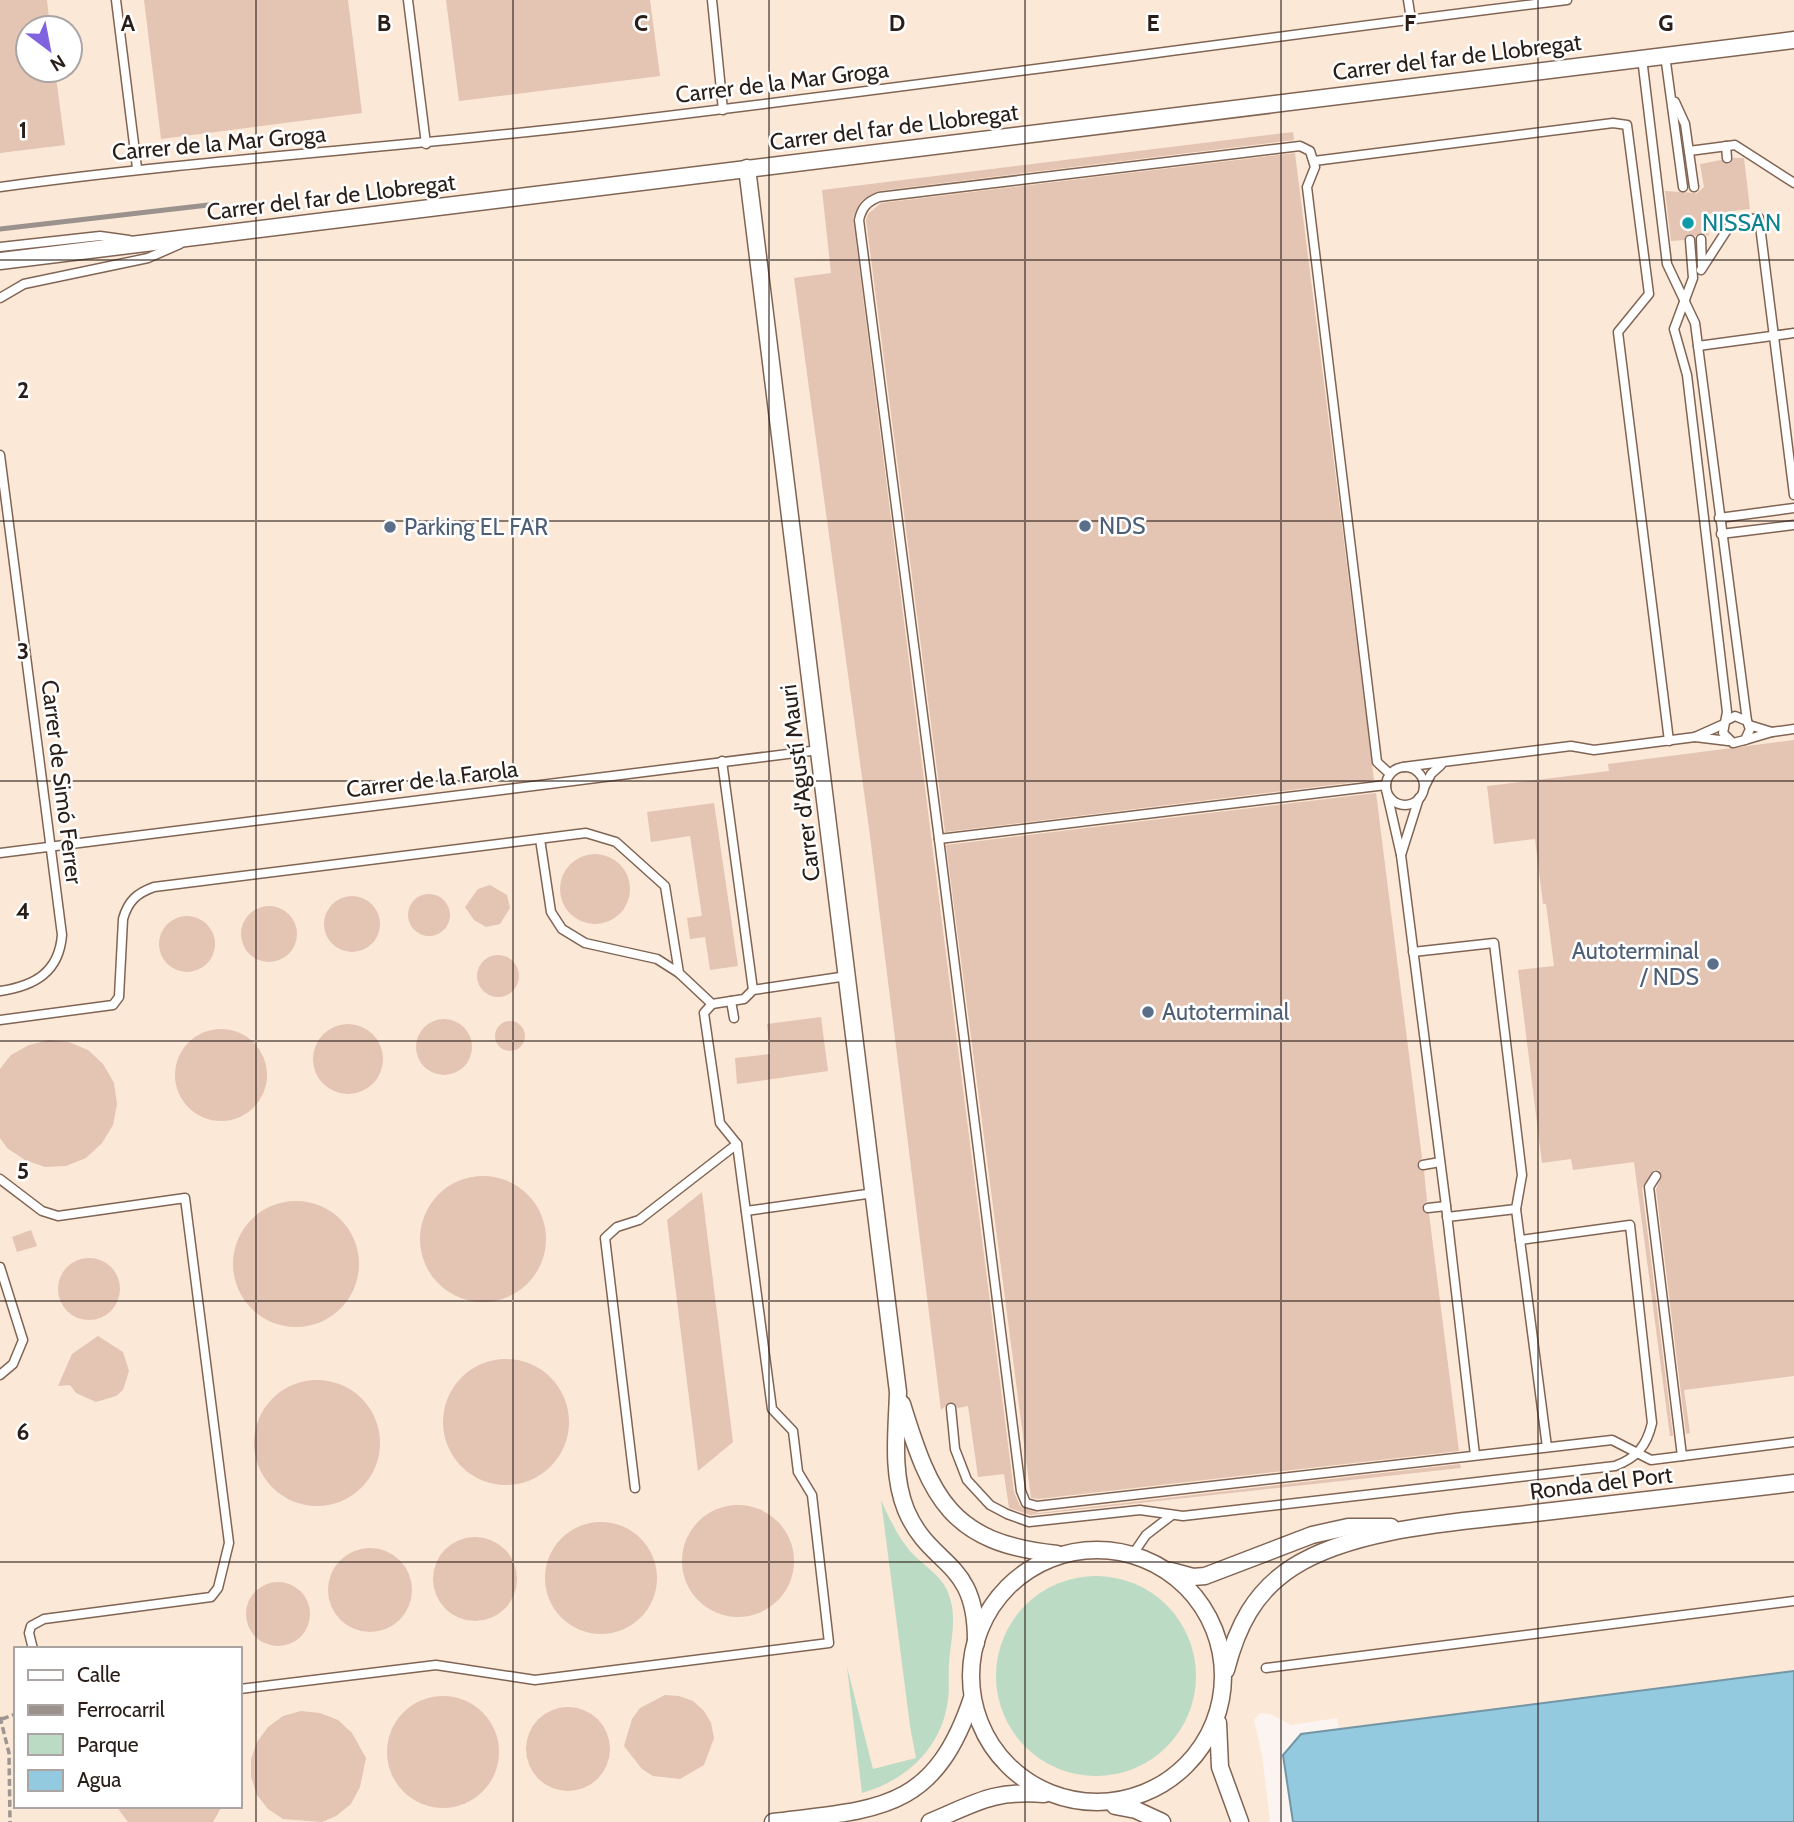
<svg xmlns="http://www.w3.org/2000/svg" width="1794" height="1822" font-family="Cabin,sans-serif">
	<rect width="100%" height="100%" fill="#fbf4f0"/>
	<path fill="#fbe8d7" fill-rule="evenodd" d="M0,0H1794V1671L1339,1729L1337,1718L1291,1725L1270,1714L1260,1713L1254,1720L1262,1755L1270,1822H0ZM28,28H70V70H28ZM16,1649H240V1806H16Z"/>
	<g fill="#bbdbc4">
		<path d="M881,1500C889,1518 897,1535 910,1551C922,1565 939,1573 947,1590C958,1615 951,1637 949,1663C948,1677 950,1692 947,1706C939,1750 905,1781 862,1793L847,1667L873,1769L916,1758L910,1726Z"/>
		<circle cx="1096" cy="1676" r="100"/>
	</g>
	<path fill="#93cae0" stroke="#7496a4" stroke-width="2" d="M1794,1671V1822H1293L1283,1755L1301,1734Z"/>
	<g fill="#e4c4b3">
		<path d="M0,0H47L50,28H28V70H55L65,145L0,153Z"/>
		<path d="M144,0H348L362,113L161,139Z"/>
		<path d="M446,0H650L660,76L459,101Z"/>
		<path d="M1293,132L1294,140L878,191L861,201L853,218L1014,1492L1020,1506L1038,1513L1460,1464L1461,1468L1030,1515L1009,1508L1004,1474L978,1477L968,1406L958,1408L950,1402L941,1410L870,836L794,278L831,273L822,190Z"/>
		<path d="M1295,153L1374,780L945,832L866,220L868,214L881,203Z"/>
		<path d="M1733,158H1744L1750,209L1707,214L1709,236L1701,233L1695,236L1689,234L1684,240L1671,241L1665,191L1697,193L1704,187L1700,164L1721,160L1728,164Z"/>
		<path d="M1794,740V1376L1684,1390L1690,1433L1686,1434L1656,1189L1662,1176L1659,1170H1654L1642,1188L1673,1436H1670L1634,1162L1573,1170L1571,1159L1542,1163L1518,970L1554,966L1546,904H1543L1535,839L1494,844L1487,786L1609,771L1608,764Z"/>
		<path d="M1376,793L1422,1158L1417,1165L1424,1171L1427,1201L1422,1209L1429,1214L1459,1451L1038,1499L1031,1498L946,845Z"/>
		<path d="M714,803L738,966L710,970L705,937L690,939L687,918L702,916L690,836L651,842L647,812Z"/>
		<circle cx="595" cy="889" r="35"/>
		<path d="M490,885L507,895L510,908L500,924L486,927L474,920L465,907L478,889Z"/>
		<circle cx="429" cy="915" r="21"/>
		<circle cx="352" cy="924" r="28"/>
		<circle cx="269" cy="934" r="28"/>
		<circle cx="187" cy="944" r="28"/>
		<circle cx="498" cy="976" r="21"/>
		<path d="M821,1017L828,1071L737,1084L735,1058L770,1054L767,1024Z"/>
		<circle cx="444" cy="1047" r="28"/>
		<circle cx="510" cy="1036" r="15"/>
		<circle cx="348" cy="1059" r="35"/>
		<circle cx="221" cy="1075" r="46"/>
		<path d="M49,1040L69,1042L88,1050L103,1064L114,1083L117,1104L113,1125L102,1143L86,1158L66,1166L45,1167L25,1160L7,1148L0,1138V1069L11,1055L29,1045Z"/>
		<circle cx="483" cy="1239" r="63"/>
		<path d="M702,1192L733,1442L698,1471L667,1220Z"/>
		<circle cx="296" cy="1264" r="63"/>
		<path d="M31,1230L37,1246L17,1252L12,1237Z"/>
		<circle cx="89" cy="1289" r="31"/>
		<path d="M98,1336L123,1352L129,1371L123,1390L116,1396L96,1402L76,1393L70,1385L58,1386L72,1354Z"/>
		<circle cx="506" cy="1422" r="63"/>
		<circle cx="317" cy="1443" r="63"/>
		<circle cx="738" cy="1561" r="56"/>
		<circle cx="601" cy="1578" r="56"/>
		<circle cx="475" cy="1579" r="42"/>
		<circle cx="370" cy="1590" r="42"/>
		<circle cx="278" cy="1614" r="32"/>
		<path d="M665,1695L679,1696L693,1701L704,1711L711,1723L714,1738L704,1765L680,1779L653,1776L642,1769L624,1746L632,1719L640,1708Z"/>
		<circle cx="443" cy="1752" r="56"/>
		<circle cx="568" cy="1749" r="42"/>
		<path d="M301,1711L320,1713L338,1720L352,1733L366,1758L360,1787L351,1804L336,1816L322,1822L283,1819L268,1809L257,1795L251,1777V1759L257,1742L268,1727L283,1716Z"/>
		<path d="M116,1806H222L213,1822H128Z"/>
	</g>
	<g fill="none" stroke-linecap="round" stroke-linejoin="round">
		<defs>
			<g id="service">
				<path d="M116,0L137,168"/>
				<path d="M408,0L426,144"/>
				<path d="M712,0L723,110"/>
				<path d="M1408,0L1411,19"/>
				<path d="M1665,55L1683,187"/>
				<path d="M1642,58L1667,264L1695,323L1747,721"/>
				<path d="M1675,102L1685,124L1694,187"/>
				<path d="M1726,146L1727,158"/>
				<path d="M1689,151L1735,145L1794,183"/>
				<path d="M1314,161L1613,123L1627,125L1649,294L1618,332L1669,741"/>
				<path d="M0,187C196,160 394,148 591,125C917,87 1241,40 1567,0"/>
				<path d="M1701,239L1702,267"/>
				<path d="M1690,240L1693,278L1674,329L1687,375L1727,712L1723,733L1733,743L1745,740L1750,729L1747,721L1735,716L1727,720"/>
				<path d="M0,247L100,236L129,240"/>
				<path d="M1701,270L1732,222L1759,218L1794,495"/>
				<path d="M0,298L24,284L148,258L180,244"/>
				<path d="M1698,346L1794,333"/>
				<path d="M0,455L62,935C59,972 35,986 0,991"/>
				<path d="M1719,518L1794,508"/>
				<path d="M1721,534L1794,525"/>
				<path d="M1724,724L1695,737L1728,741"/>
				<path d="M1772,732L1794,729"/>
				<path d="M1745,740L1772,732L1749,725"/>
				<path d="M722,761L753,990"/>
				<path d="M1403,767L1571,746L1594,750L1695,737"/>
				<circle cx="1405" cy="786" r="19"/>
				<path d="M1386,785L939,839L859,220C862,207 867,202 879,197L1300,146L1310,151L1315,167L1307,187L1377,762L1390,774"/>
				<path d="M1424,788L1431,774L1441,765"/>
				<path d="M1386,789L1401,855L1419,798"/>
				<path d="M540,839L551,912L562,929L585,943L657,959L679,973"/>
				<path d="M939,839L1021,1491L1026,1503L1037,1506L1612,1440L1651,1460L1794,1442"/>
				<path d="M0,853L819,750"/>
				<path d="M1401,855L1446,1206"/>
				<path d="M1413,952L1494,943L1522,1175L1516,1209"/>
				<path d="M734,1018L731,1001L744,999L753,990L847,976"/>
				<path d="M0,1020L113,1005L119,997L123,919C128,901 137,893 154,887L586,833L616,842L665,886L679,973L712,1004L731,1001"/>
				<path d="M1423,1165L1440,1162"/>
				<path d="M1656,1176L1649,1187L1682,1456"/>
				<path d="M0,1179L42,1211L58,1216L185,1198L229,1543L218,1588L211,1597L44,1619L31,1626L29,1633L33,1649"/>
				<path d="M1428,1208L1446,1206L1475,1455"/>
				<path d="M746,1211L874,1193"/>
				<path d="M1447,1217L1516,1209L1520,1240"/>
				<path d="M0,1267L23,1340L13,1364L0,1375"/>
				<path d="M951,1408L955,1449L967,1480L990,1505L1007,1514L1029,1522L1140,1510L1183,1516L1615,1466C1637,1458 1647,1445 1652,1423L1630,1225L1520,1240L1547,1447"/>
				<path d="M635,1488L605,1238L617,1227L639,1220L737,1144"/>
				<path d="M1133,1554L1146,1535L1172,1515"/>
				<path d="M1266,1668L1794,1601"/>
				<path d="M240,1689L436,1665L535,1680L829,1643L812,1495L798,1472L793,1431L772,1409L737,1144L720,1123L704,1013L712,1004"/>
			</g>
			<g id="minor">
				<path d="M747,168L898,1392C897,1430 891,1473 906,1510C931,1569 977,1558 976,1643"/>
				<path d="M0,261L1794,40"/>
				<path d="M902,1404C931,1498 950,1543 1057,1554"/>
				<circle cx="1097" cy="1676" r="126"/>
				<path d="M1171,1571L1193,1577L1205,1576L1312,1535L1348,1527H1391"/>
				<path d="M1226,1670C1237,1627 1254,1592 1293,1567C1356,1527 1462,1522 1535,1513C1622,1503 1708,1493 1794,1483"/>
				<path d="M1218,1723L1220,1767L1240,1822"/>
				<path d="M1115,1806L1136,1810L1162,1822"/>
				<path d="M773,1822C878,1809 934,1812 972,1698"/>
				<path d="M930,1822C976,1803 992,1790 1044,1794"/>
			</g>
		</defs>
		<use href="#service" stroke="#806454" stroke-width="11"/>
		<use href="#minor" stroke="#806454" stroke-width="19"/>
		<g stroke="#9f9691" stroke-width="3.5" stroke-dasharray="7 3.5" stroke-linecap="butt">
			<path d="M0,1717L9,1753L10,1822"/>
			<path d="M2,1719L16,1714"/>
		</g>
		<use href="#service" stroke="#fff" stroke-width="8"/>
		<use href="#minor" stroke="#fff" stroke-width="16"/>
		<path stroke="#9b928d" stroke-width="5" d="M0,229L217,204"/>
	</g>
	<path fill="none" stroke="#2a1e18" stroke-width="2" stroke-opacity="0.55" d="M256,0V1822M513,0V1822M769,0V1822M1025,0V1822M1281,0V1822M1538,0V1822M0,260H1794M0,521H1794M0,781H1794M0,1041H1794M0,1301H1794M0,1562H1794"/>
	<circle fill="#0f9aa8" stroke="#fff" stroke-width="2.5" cx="1688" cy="223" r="7"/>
	<g fill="#5c6f8a" stroke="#fff" stroke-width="2.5">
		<circle cx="1085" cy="526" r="7"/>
		<circle cx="390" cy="527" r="7"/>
		<circle cx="1713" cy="964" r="7"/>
		<circle cx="1148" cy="1012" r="7"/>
	</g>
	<g text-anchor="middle" stroke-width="5" stroke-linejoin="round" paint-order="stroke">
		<g font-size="23" fill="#2a1e18" stroke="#fff">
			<text transform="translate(1457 57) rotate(-7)" y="8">Carrer del far de Llobregat</text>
			<text transform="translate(782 82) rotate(-7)" y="8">Carrer de la Mar Groga</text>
			<text transform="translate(894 127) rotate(-7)" y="8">Carrer del far de Llobregat</text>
			<text transform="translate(219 143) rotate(-5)" y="8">Carrer de la Mar Groga</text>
			<text transform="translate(331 197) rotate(-7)" y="8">Carrer del far de Llobregat</text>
			<text transform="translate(432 779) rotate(-7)" y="8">Carrer de la Farola</text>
			<text transform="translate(62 782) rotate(83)" y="8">Carrer de Simó Ferrer</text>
			<text transform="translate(800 783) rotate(-97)" y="8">Carrer d'Agustí Mauri</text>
			<text transform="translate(1601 1483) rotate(-7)" y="8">Ronda del Port</text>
		</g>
		<g font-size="23" fill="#0d838f" stroke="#fff" text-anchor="start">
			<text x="1702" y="231">NISSAN</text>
		</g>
		<g font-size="23" fill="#4e5e75" stroke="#fff" text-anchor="start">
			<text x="1099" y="534">NDS</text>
			<text x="404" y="535">Parking EL FAR</text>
			<text x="1699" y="959" text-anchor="end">Autoterminal<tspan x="1699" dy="26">/ NDS</tspan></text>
			<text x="1162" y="1020">Autoterminal</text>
		</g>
	</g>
	<g font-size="23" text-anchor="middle" font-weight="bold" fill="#2a1e18" stroke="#fff" stroke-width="5" stroke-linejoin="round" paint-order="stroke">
		<text x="128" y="31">A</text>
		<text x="384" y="31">B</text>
		<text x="641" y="31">C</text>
		<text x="897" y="31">D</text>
		<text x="1153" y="31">E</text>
		<text x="1410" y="31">F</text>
		<text x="1666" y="31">G</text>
		<text x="23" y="138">1</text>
		<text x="23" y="398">2</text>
		<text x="23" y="659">3</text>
		<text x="23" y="919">4</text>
		<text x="23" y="1179">5</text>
		<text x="23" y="1440">6</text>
	</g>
	<rect x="14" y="1647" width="228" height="161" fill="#ffffff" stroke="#aaa5a3" stroke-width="2"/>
	<rect x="28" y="1670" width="35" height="10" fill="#ffffff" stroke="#aaa5a3" stroke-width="2"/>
	<text x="77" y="1682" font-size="21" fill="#2a1e18">Calle</text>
	<rect x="28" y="1705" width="35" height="10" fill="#9b928d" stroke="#aaa5a3" stroke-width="2"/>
	<text x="77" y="1717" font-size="21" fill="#2a1e18">Ferrocarril</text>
	<rect x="28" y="1734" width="35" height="21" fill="#bbdbc4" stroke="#aaa5a3" stroke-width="2"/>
	<text x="77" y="1752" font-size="21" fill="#2a1e18">Parque</text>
	<rect x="28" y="1770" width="35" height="21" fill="#93cae0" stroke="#aaa5a3" stroke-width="2"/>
	<text x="77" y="1787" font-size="21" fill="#2a1e18">Agua</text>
	<g transform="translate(49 49) rotate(148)"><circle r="33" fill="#ffffff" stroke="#aaa5a3" stroke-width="2"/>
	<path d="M0-5L12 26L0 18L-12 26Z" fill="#8063de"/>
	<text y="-10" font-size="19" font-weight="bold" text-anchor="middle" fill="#2a1e18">N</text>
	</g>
</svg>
